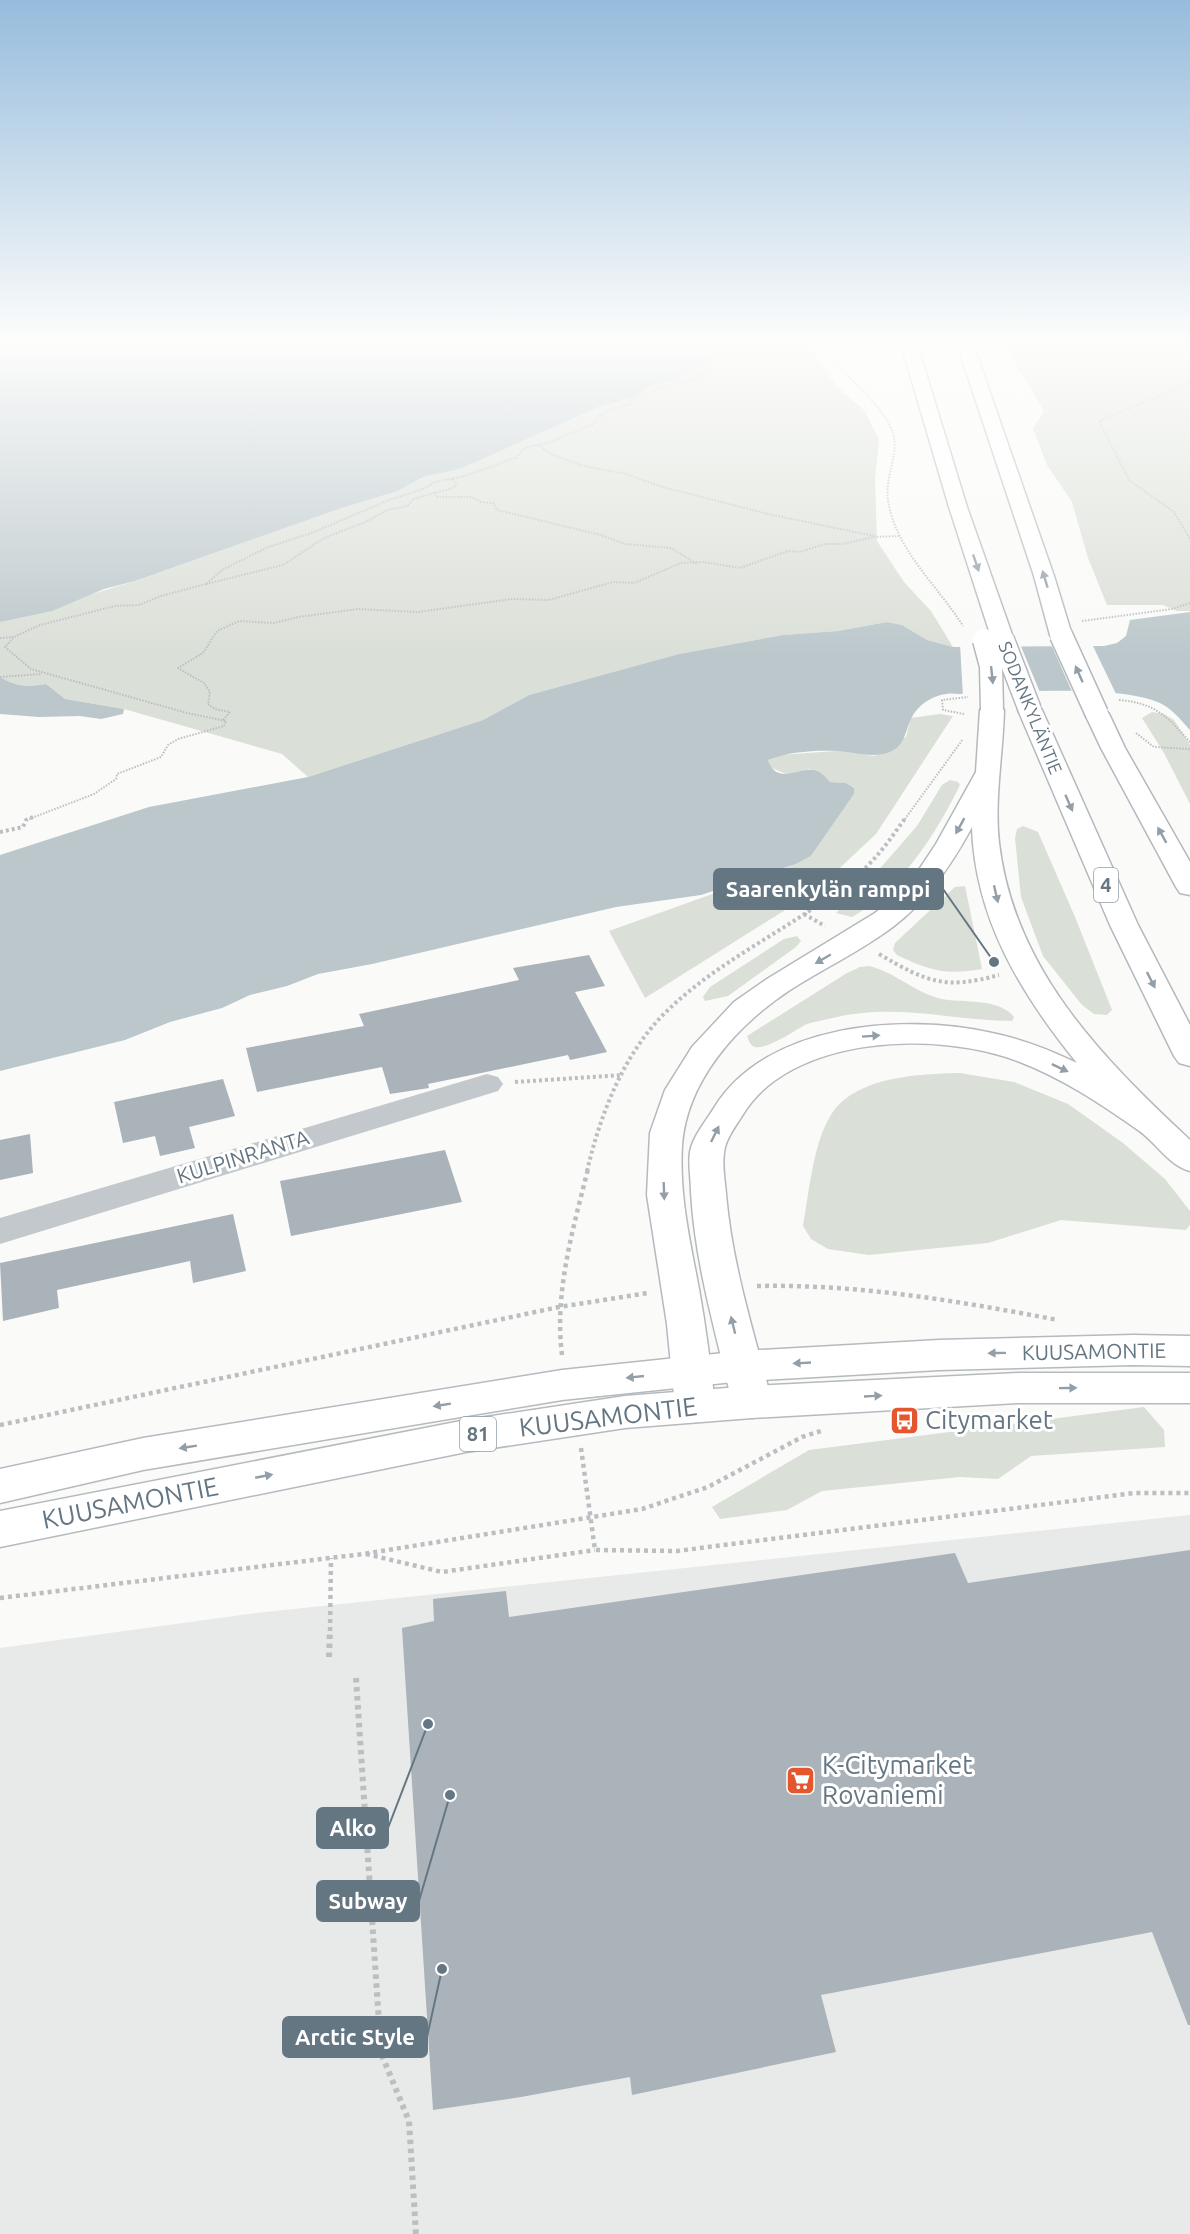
<svg xmlns="http://www.w3.org/2000/svg" width="1190" height="2234" font-family="Ubuntu,sans-serif">
	<rect width="100%" height="100%" fill="#fafaf8"/>
	<path fill="#e8e9e9" d="M1190,1515V2234H0V1648L256,1613Z"/>
	<g fill="#dadfd7">
		<path d="M725,344H810L835,385L865,411L879,440L875,479L877,541L904,582L931,611L953,647L927,640L902,625L887,622L838,631L783,635L679,654L529,695L483,720L308,777L282,754L124,709L65,699L46,684C28,687 16,687 0,677V622L135,581L339,509L398,491L423,477L460,469L599,407L636,396L651,385L675,381L708,360L714,348Z"/>
		<path d="M1004,344H1190V611H1177L1163,605H1107L1088,558L1072,502L1047,465L1033,429L1044,411Z"/>
		<path d="M1152,712L1164,714L1174,720L1190,745V804L1164,753L1142,718Z"/>
		<path d="M940,714L953,716L876,834L814,892L645,998L609,931L796,864L811,856L854,794V788L846,783L830,782L810,769L788,775L770,767L768,760L779,755L836,751L874,756L906,737L911,718Z"/>
		<path d="M950,780L958,782L960,785C936,834 901,889 852,917L836,913L877,872L917,826L942,785Z"/>
		<path d="M1023,826L1038,832L1075,917L1112,1010L1107,1015L1094,1014L1082,1005L1043,956L1021,897L1015,838L1017,829Z"/>
		<path d="M965,886L982,969C944,975 931,971 897,955L893,950L895,943L955,887Z"/>
		<path d="M797,936L801,941L796,947L728,996L705,1001L703,997L710,987L784,939Z"/>
		<path d="M869,966C895,972 915,993 942,999C963,1003 1000,998 1014,1017L1012,1021C946,1020 894,1002 828,1019C820,1021 812,1022 805,1025C794,1031 766,1050 755,1047C750,1045 749,1041 747,1036L847,973L860,967Z"/>
		<path d="M960,1073L1014,1082L1068,1104L1123,1143L1165,1179L1190,1211V1225L1186,1230L1061,1220L988,1243L869,1255L828,1249L811,1239L803,1226C809,1193 813,1143 831,1115C855,1076 920,1074 960,1073Z"/>
		<path d="M1144,1407L1164,1430L1165,1447L1031,1456L998,1479L960,1477L822,1491L787,1510L720,1519L712,1507L809,1450Z"/>
	</g>
	<g fill="#bbc7cb">
		<path d="M0,344H725L714,348L708,360L675,381L651,385L637,396L599,407L460,469L423,477L398,491L339,509L135,581L104,589L52,611L0,622Z"/>
		<path d="M1190,612V730C1183,722 1175,713 1167,707C1131,682 1005,693 959,694C942,691 921,700 912,717C905,730 906,747 887,753C870,758 853,752 836,751C815,750 787,752 768,760C778,789 803,762 819,772C823,774 827,779 830,782L846,783L854,788V794L811,856L796,864L701,895L616,907L372,964L318,974L287,986L250,995L222,1008L170,1022L125,1040L0,1071V855L149,807L308,777L483,720L529,695L679,654L783,635L838,631L887,622L902,625L927,640L953,647L1104,646L1117,643L1126,636L1130,620Z"/>
		<path d="M0,677C16,687 28,687 46,684L65,699L124,709L123,714L101,719L80,716L39,717L0,714Z"/>
	</g>
	<g fill="#fafaf8">
		<path d="M960,644H1020L1041,695L963,697Z"/>
		<path d="M1051,644H1092L1118,698L1073,694Z"/>
	</g>
	<g fill="#aab3b9">
		<path d="M589,955L605,986L575,992L607,1052L570,1060L568,1055L428,1084L429,1088L390,1094L382,1067L257,1092L246,1048L364,1026L359,1014L519,980L513,968Z"/>
		<path d="M223,1079L235,1116L189,1127L195,1148L160,1156L155,1136L123,1143L114,1102Z"/>
		<path d="M30,1134L33,1173L0,1180V1140Z"/>
		<path d="M445,1150L462,1202L291,1236L280,1181Z"/>
		<path d="M233,1214L246,1271L193,1283L190,1261L57,1290L59,1308L3,1321L0,1263Z"/>
		<path d="M1190,1550V2025H1188L1152,1932L821,1995L836,2052L632,2095L630,2077L521,2097L433,2110L402,1628L434,1621L433,1599L506,1591L509,1617L955,1553L968,1583Z"/>
	</g>
	<g fill="none" stroke-linecap="round" stroke-linejoin="round">
		<defs>
			<g id="major">
				<path d="M1133,1335L1190,1336V1366L1133,1365L939,1370L743,1381L562,1400L143,1470L0,1503V1469L143,1438L562,1370L743,1351L939,1340Z"/>
				<path d="M1019,1373H1190V1403H1019L752,1418L625,1428L466,1452L0,1547V1511L466,1420L625,1396L752,1386Z"/>
			</g>
			<g id="highway">
				<path d="M901,344H917L967,507L1014,640L1011,645L1003,647L995,645L992,640L949,507Z"/>
				<path d="M957,344H973L1054,576L1072,635L1069,640L1061,642L1053,640L1050,635L1034,576Z"/>
				<path d="M992,703L1000,705L1004,710C1003,754 994,799 999,843C1014,969 1101,1057 1190,1140V1171C1168,1165 1156,1142 1138,1130C1101,1104 1062,1078 1020,1062C940,1030 790,1034 742,1116C735,1127 725,1140 724,1153C722,1166 725,1181 726,1194C732,1265 754,1333 772,1402L766,1413L752,1418L738,1413L732,1402C716,1333 695,1264 691,1192C691,1179 688,1164 690,1152C693,1136 706,1121 714,1108C766,1023 903,1013 992,1033C1022,1039 1050,1050 1077,1063C1021,994 975,919 972,827C952,864 928,900 894,926C861,951 824,968 790,990C737,1025 687,1080 682,1145C679,1195 690,1241 699,1289C706,1328 711,1367 715,1406L709,1417L695,1422L681,1417L675,1406L667,1324L647,1195L650,1133L665,1090L692,1047L734,1002L767,979L875,913L891,900L918,871L936,844L976,772L980,710L984,705Z"/>
				<path d="M1030,703L1038,705L1042,710L1138,925L1190,1025V1066L1179,1063L1174,1056L1110,925L1018,710L1022,705Z"/>
				<path d="M1097,707L1105,709L1109,714L1125,748L1190,862V895L1180,893L1176,887L1101,748L1085,714L1089,709Z"/>
			</g>
		</defs>
		<use href="#major" stroke="#b5babe" stroke-width="3"/>
		<use href="#highway" stroke="#b4b9bd" stroke-width="3"/>
		<g stroke="#bbbfc2" stroke-width="2" stroke-dasharray="1.5 1.5" stroke-linecap="butt">
			<path d="M827,344C840,378 876,395 891,428C902,451 884,476 888,500C895,549 938,586 963,626"/>
			<path d="M724,351L729,344"/>
			<path d="M1190,383L1099,421L1129,480L1174,512L1190,539"/>
			<path d="M538,445L553,455L583,466L626,474L659,486L768,514L874,536"/>
			<path d="M434,492L436,497H471L481,502L493,503L497,510L601,535L625,544L671,548L697,564"/>
			<path d="M206,584L283,565L324,538L368,521L387,510L408,506L413,499L453,488L456,485L452,478"/>
			<path d="M1082,621L1172,609L1190,603"/>
			<path d="M0,638L13,637"/>
			<path d="M0,677L41,674"/>
			<path d="M1119,700C1155,703 1167,716 1190,742"/>
			<path d="M964,714L943,710L942,700L968,697"/>
			<path d="M223,720L230,712L215,709L208,704L210,692L204,683L178,668L203,653L217,631L239,621L274,623L298,617L358,609L418,612L512,599L549,600L613,582L634,583L681,563L703,562L740,568L788,551L800,552L825,544H842L874,537L900,536"/>
			<path d="M1136,733L1154,747L1190,749"/>
			<path d="M29,819L94,794L116,779L117,774L161,757L168,745L178,739L224,726L226,721L187,713L31,669L5,647L14,637L40,625L115,606L139,605L161,596L206,584L222,570L266,548L314,532L389,500L423,489L435,482L465,476L517,457L525,448L550,442L594,424C600,410 617,408 631,404L632,399L668,385L702,377L705,371L702,366L712,362L709,358L724,351L759,344"/>
			<path d="M905,819L963,739"/>
		</g>
		<g stroke="#bbbfc2" stroke-width="4" stroke-dasharray="3 3" stroke-linecap="butt">
			<path d="M0,832L23,827L26,820L33,817"/>
			<path d="M804,914L825,926"/>
			<path d="M879,954C927,982 944,990 999,975"/>
			<path d="M515,1082L623,1075"/>
			<path d="M587,1171C600,1116 622,1058 661,1017C719,957 798,927 860,873C878,857 892,837 906,817"/>
		</g>
		<g stroke="#bbbfc2" stroke-width="4.5" stroke-dasharray="4 4" stroke-linecap="butt">
			<path d="M757,1286C859,1284 958,1301 1058,1320"/>
			<path d="M562,1355C554,1293 573,1229 588,1169"/>
			<path d="M0,1425L559,1307L648,1293"/>
			<path d="M581,1448L595,1550L677,1551L1135,1493H1190"/>
			<path d="M366,1554L442,1572L595,1550"/>
			<path d="M0,1598L363,1554L642,1509L708,1487L802,1437L824,1430"/>
			<path d="M330,1631L331,1558"/>
		</g>
		<g stroke="#bbbfc2" stroke-width="6" stroke-dasharray="4.5 4.5" stroke-linecap="butt">
			<path d="M329,1657L330,1630"/>
			<path d="M356,1678L381,2053L409,2121L416,2234"/>
		</g>
		<path fill="#c3c8cc" fill-rule="evenodd" d="M487,1074L498,1077L503,1084L498,1091L0,1244V1218Z"/>
		<use href="#major" fill="#fff" fill-rule="evenodd"/>
		<use href="#highway" fill="#fff" fill-rule="evenodd"/>
		<defs>
			<g id="highway-bridge">
				<path d="M1061,635L1097,714"/>
				<path d="M984,640L991,666L992,710"/>
				<path d="M1003,640L1030,710"/>
			</g>
		</defs>
		<use href="#highway-bridge" stroke="#b4b9bd" stroke-width="25" stroke-linecap="butt"/>
		<use href="#highway-bridge" stroke="#fff" stroke-width="22"/>
	</g>
	<defs><path id="oneway-solid" d="M-6-.8H1V-3.2L6.5 0L1 3.2V.8H-6Z" transform="scale(1.5)"/></defs>
	<g fill="#939fa8">
		<use href="#oneway-solid" transform="translate(976 563) rotate(71)"/>
		<use href="#oneway-solid" transform="translate(1045 579) rotate(-107)"/>
		<use href="#oneway-solid" transform="translate(1079 674) rotate(-114)"/>
		<use href="#oneway-solid" transform="translate(992 675) rotate(84)"/>
		<use href="#oneway-solid" transform="translate(1069 803) rotate(66)"/>
		<use href="#oneway-solid" transform="translate(960 826) rotate(119)"/>
		<use href="#oneway-solid" transform="translate(1162 835) rotate(-119)"/>
		<use href="#oneway-solid" transform="translate(996 894) rotate(77)"/>
		<use href="#oneway-solid" transform="translate(823 959) rotate(150)"/>
		<use href="#oneway-solid" transform="translate(1151 980) rotate(63)"/>
		<use href="#oneway-solid" transform="translate(871 1036) rotate(-4)"/>
		<use href="#oneway-solid" transform="translate(1060 1068) rotate(25)"/>
		<use href="#oneway-solid" transform="translate(715 1134) rotate(-64)"/>
		<use href="#oneway-solid" transform="translate(664 1191) rotate(88)"/>
		<use href="#oneway-solid" transform="translate(733 1325) rotate(-104)"/>
		<use href="#oneway-solid" transform="translate(997 1353) rotate(179)"/>
		<use href="#oneway-solid" transform="translate(802 1363) rotate(177)"/>
		<use href="#oneway-solid" transform="translate(635 1377) rotate(174)"/>
		<use href="#oneway-solid" transform="translate(1068 1388) rotate(-1)"/>
		<use href="#oneway-solid" transform="translate(873 1396) rotate(-3)"/>
		<use href="#oneway-solid" transform="translate(442 1405) rotate(171)"/>
		<use href="#oneway-solid" transform="translate(188 1447) rotate(171)"/>
		<use href="#oneway-solid" transform="translate(264 1476) rotate(-11)"/>
	</g>
	<linearGradient id="sky" x2="0" y2="1"><stop stop-color="#96bcdc"/><stop offset="0.52" stop-color="#fdfdfc"/><stop offset="1" stop-color="#fdfdfc" stop-opacity="0"/></linearGradient>
	<rect width="1190" height="657" fill="url(#sky)"/>
	<defs>
		<symbol id="bus-square" viewBox="-11 -11 22 22"><rect x="-9" y="-9" width="18" height="18" rx="4" fill="#e4572e" stroke="#fff"/><path d="M-5-6H5V4H4V6H2V4H-2V6H-4V4H-5ZM-3.5-4V0h7V-4ZM-3.5 1.2v1.5H-2V1.2ZM2 1.2v1.5H3.5V1.2Z" fill="#fff"/></symbol>
		<symbol id="supermarket-square" viewBox="-11 -11 22 22"><rect x="-9" y="-9" width="18" height="18" rx="4" fill="#e4572e" stroke="#fff"/><path d="M-6-5.5h2.5l.6 2H6L4.5 2H-2.5L-4.4-4H-6ZM-1.5 3.2a1.3 1.3 0 1 0 .1 0ZM3 3.2a1.3 1.3 0 1 0 .1 0Z" fill="#fff"/></symbol>
	</defs>
	<g fill-rule="evenodd">
		<use href="#bus-square" x="888" y="1404" width="33" height="33"/>
		<use href="#supermarket-square" x="784" y="1764" width="33" height="33"/>
	</g>
	<g text-anchor="middle" stroke-width="6" stroke-linejoin="round" paint-order="stroke">
		<g font-size="18" fill="#657683" stroke="#fff">
			<text transform="translate(1030 708) rotate(68)" y="6">SODANKYLÄNTIE</text>
		</g>
		<g fill="#fff" stroke="#939fa8" stroke-width="1.5">
			<rect x="1094" y="868" width="24" height="34" rx="4.5"/>
			<rect x="460" y="1417" width="36" height="34" rx="4.5"/>
		</g>
		<g font-size="20" font-weight="bold" fill="#657683">
			<text x="1106" y="892">4</text>
			<text x="478" y="1441">81</text>
		</g>
		<g font-size="21" fill="#657683" stroke="#fff">
			<text transform="translate(243 1157) rotate(-17)" y="7">KULPINRANTA</text>
			<text transform="translate(1094 1352) rotate(-1)" y="7">KUUSAMONTIE</text>
		</g>
		<g font-size="26" fill="#657683" stroke="#fff">
			<text transform="translate(608 1417) rotate(-7)" y="9">KUUSAMONTIE</text>
			<text transform="translate(130 1503) rotate(-11)" y="9">KUUSAMONTIE</text>
		</g>
		<g font-size="26" fill="#657683" stroke="#fff" text-anchor="start">
			<text x="925" y="1429">Citymarket</text>
			<text x="822" y="1774">K-Citymarket<tspan x="822" dy="30">Rovaniemi</tspan></text>
		</g>
	</g>
	<path fill="none" stroke="#657683" stroke-width="2" d="M994 962L943 889M428 1724L388 1828M450 1795L419 1901M442 1969L427 2037"/>
	<g fill="#657683" stroke="#fff" stroke-width="2">
		<circle cx="994" cy="962" r="6"/>
		<circle cx="428" cy="1724" r="6"/>
		<circle cx="450" cy="1795" r="6"/>
		<circle cx="442" cy="1969" r="6"/>
	</g>
	<g fill="#657683" stroke="#657683" stroke-width="2">
		<rect x="714" y="869" width="229" height="40" rx="6"/>
		<rect x="317" y="1808" width="71" height="40" rx="6"/>
		<rect x="317" y="1881" width="102" height="40" rx="6"/>
		<rect x="283" y="2017" width="144" height="40" rx="6"/>
	</g>
	<g font-size="22" text-anchor="middle" font-weight="bold" fill="#fff">
		<text x="828" y="897">Saarenkylän ramppi</text>
		<text x="353" y="1836">Alko</text>
		<text x="368" y="1909">Subway</text>
		<text x="355" y="2045">Arctic Style</text>
	</g>
</svg>
